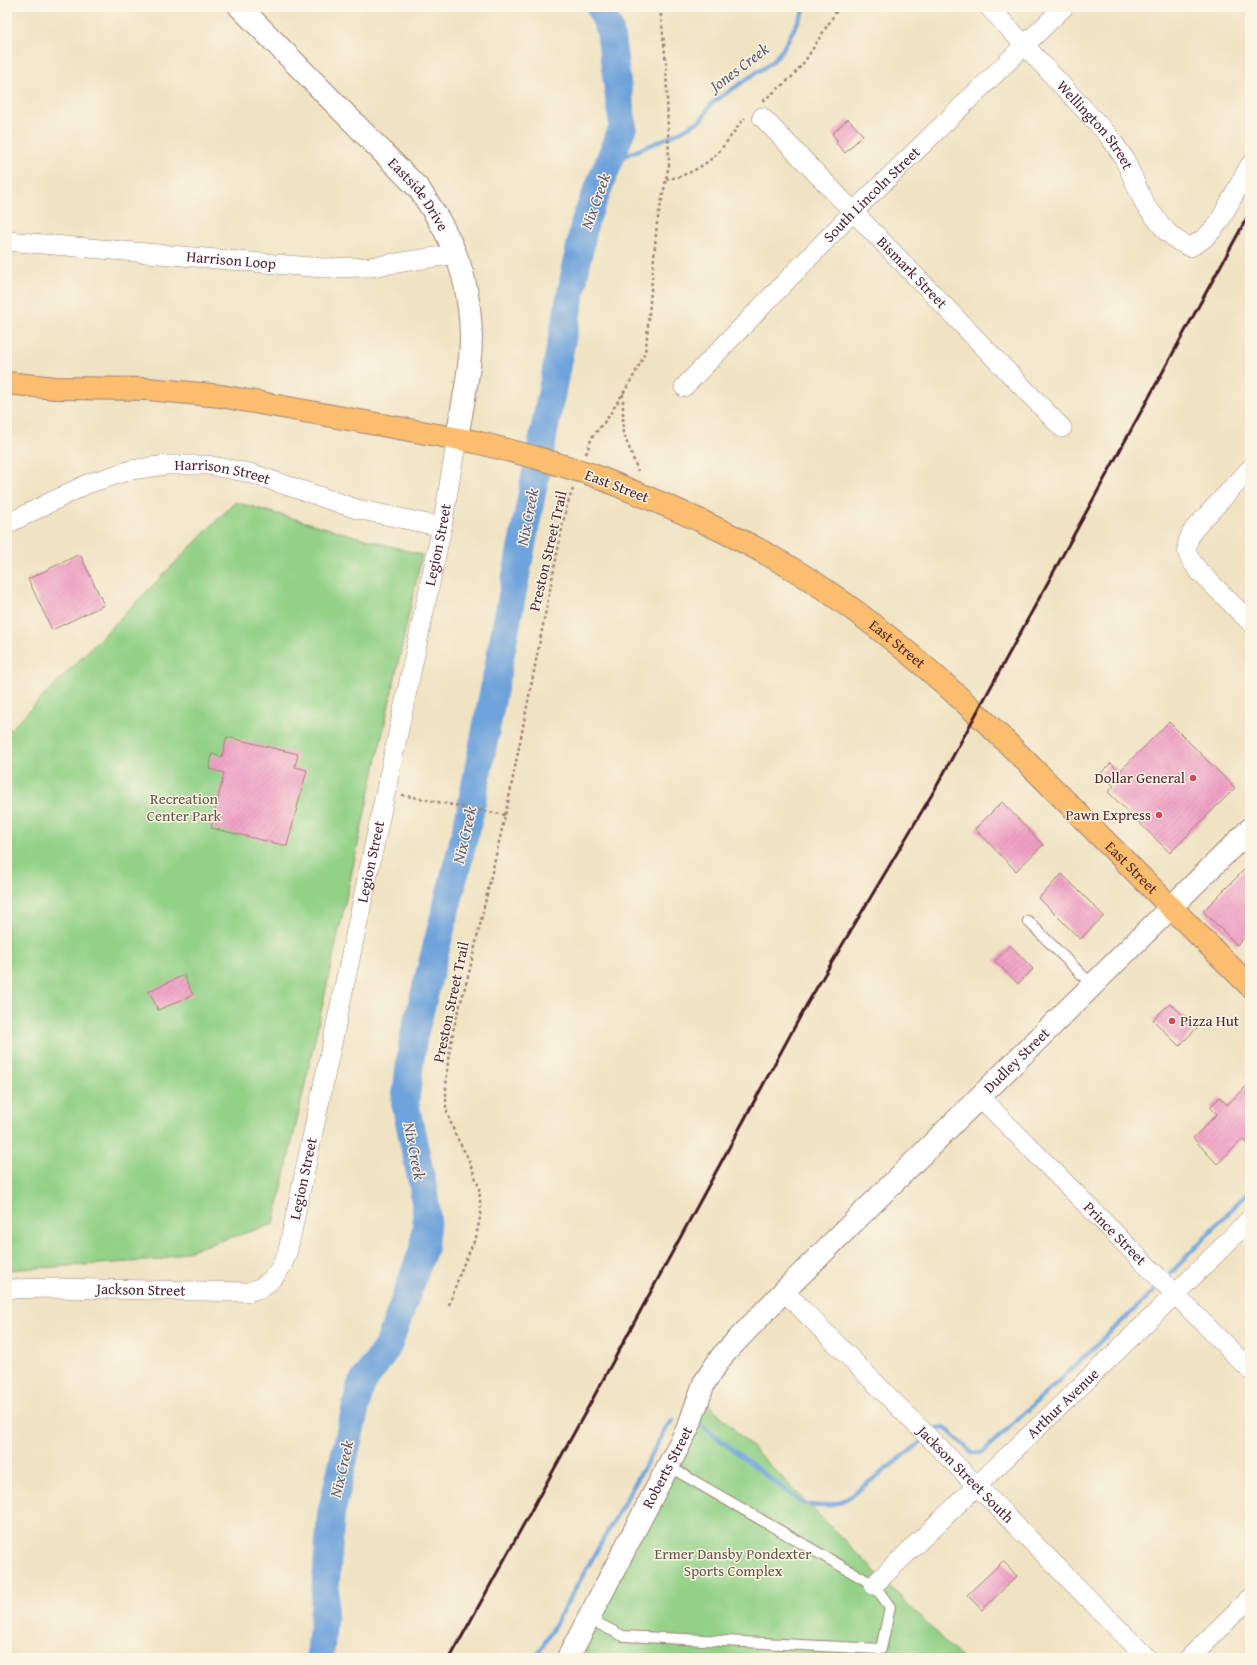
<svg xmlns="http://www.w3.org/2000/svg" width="1257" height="1665" font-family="'Gentium Book Plus',serif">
	<defs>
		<pattern id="building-hatch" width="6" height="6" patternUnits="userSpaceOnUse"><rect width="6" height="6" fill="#ef9fc4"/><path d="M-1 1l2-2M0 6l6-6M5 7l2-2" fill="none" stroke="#ce88a9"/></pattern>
	</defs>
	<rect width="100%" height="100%" fill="#fcf5e5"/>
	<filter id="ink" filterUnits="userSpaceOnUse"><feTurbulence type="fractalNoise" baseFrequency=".025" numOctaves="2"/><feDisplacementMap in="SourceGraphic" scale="8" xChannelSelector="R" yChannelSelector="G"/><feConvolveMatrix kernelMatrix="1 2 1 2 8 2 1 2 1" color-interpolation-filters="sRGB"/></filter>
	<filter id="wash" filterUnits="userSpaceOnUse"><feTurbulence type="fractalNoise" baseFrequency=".012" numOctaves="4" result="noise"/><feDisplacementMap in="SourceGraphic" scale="16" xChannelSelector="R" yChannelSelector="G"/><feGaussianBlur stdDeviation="0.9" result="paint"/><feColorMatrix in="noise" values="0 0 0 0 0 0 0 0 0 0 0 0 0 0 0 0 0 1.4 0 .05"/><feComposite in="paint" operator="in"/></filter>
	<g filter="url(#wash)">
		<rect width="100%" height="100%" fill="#f0e3c3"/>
		<g fill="#93d187" stroke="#6e7859">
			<path d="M235,502L422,555L274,1224L159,1260L7,1270V733Z"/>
			<path d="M708,1403L961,1658H579Z"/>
		</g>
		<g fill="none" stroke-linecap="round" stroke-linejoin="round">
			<g stroke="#6ea3db" stroke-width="4.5">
				<path d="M608,163L676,134L701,120L712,103L772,62L783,49L806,7"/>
				<path d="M1170,1274L1250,1190"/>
				<path d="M701,1425L799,1501C816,1509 831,1507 848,1498L923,1441"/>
				<path d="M937,1429L943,1427L946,1428L972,1453H982L1154,1291"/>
				<path d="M536,1658L668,1425L673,1420"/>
			</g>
			<path stroke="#6ea3db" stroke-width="28" d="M319,1658L321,1648L331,1514L361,1385L388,1346L424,1247L427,1216L423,1187L405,1103L413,1039L468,822L585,221L623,127L610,30L600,7"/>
		</g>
		<g id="blocks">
			<g fill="url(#building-hatch)">
				<path d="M848,119L863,135L845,153L836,143L838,141L832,134Z"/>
				<path d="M80,554L104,605L52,630L28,579Z"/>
				<path d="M1169,722L1235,788L1170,853L1108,792L1114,786L1101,773L1111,763L1119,772Z"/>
				<path d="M227,737L298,754L295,767L307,770L287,846L211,828L224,773L209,769L212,754L222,757Z"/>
				<path d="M1002,802L1043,845L1016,871L975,829Z"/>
				<path d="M1250,864V932L1237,945L1203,911Z"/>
				<path d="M1062,874L1104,916L1080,939L1039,898Z"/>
				<path d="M1010,945L1033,969L1018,984L995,961Z"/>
				<path d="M184,975L193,995L158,1010L149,991Z"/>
				<path d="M1170,1003L1197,1028L1179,1046L1153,1020Z"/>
				<path d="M1250,1083V1146L1243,1139L1217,1164L1193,1138L1217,1114L1210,1107L1220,1097L1227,1105Z"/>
				<path d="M1003,1561L1017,1576L982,1610L967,1595Z"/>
			</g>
		</g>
	</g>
	<g filter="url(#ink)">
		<use href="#blocks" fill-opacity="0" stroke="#9d8177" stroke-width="1"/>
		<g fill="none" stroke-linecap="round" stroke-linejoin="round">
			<defs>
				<g id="service">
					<path d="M1028,921L1093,986"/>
					<path d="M589,1619L623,1636L881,1649L890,1607L874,1585L668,1466"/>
				</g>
				<g id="minor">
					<path id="s1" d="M989,7L1109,136L1124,158L1145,205L1167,232L1178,241L1190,247C1202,242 1211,233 1219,222L1250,165"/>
					<path id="s2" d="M762,117L1062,428"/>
					<path id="s3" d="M7,241L323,268L370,267L456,254"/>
					<path id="s4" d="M684,387L853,212L1064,7"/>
					<path d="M1250,469L1194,529C1182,548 1186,556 1200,572L1250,622"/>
					<path id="s5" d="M7,524L87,484L131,470L166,465H207L250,473L357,509L442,527"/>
					<path id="s6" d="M980,1097L1250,1370"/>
					<path id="s7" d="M7,1289L53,1288L248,1292C270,1287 282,1270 288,1250L442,527L457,438"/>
					<path id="s8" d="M784,1291L1147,1658"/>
					<path id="s9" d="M874,1585C999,1463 1128,1344 1250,1219"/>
					<path d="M1189,1658L1250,1598"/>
				</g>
				<g id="tertiary">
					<path id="s10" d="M240,7L419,189C433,210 446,230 455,253C469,285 474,332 469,366C466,390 461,414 457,438"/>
					<path id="s11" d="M568,1658L689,1426L704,1383L722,1356L784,1291L1250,829"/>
				</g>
				<g id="primary">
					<path d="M7,383L55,388L148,389L221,396L476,442"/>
					<path id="s12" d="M590,474C667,505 745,537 815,583C921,653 1011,745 1100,836C1150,886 1199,936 1250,986"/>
				</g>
			</defs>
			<use href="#service" stroke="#9d8177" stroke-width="12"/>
			<use href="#minor" stroke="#9d8177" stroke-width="20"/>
			<use href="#tertiary" stroke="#9d8177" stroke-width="24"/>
			<use href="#primary" stroke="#9d8177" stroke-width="24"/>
			<g stroke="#9d8177" stroke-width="2.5" stroke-dasharray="3 3" stroke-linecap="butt">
				<path d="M763,101L791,78L805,61L839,7"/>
				<path d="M666,179C684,178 709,164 720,150C729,140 736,128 745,118"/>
				<path d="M623,394V432L638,471"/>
				<path d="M586,454L592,437L607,419L632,379L643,358L646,347L657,223L669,165L666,63L660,7"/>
				<path d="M402,795L505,815"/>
				<path d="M449,1305L462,1268L476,1237L481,1213L479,1187L467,1156L455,1134L446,1109V1087L448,1060L454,1026L469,973L509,798L566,508L573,489"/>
			</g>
			<use href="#service" stroke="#fff" stroke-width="10"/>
			<use href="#minor" stroke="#fff" stroke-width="19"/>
			<use href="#tertiary" stroke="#fff" stroke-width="22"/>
			<use href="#primary" stroke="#fbbe6e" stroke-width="22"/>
			<path stroke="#4a1f2b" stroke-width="3" d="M450,1658L585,1413L807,1004L934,791L1250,212"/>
			<defs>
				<path id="primary-bridge" d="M476,442L534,457L590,474"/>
			</defs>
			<use href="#primary-bridge" stroke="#9d8177" stroke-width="24" stroke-linecap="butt"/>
			<use href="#primary-bridge" stroke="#fbbe6e" stroke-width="22"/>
		</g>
	</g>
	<g fill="#d1495b" stroke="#fcf5e5" stroke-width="1.5">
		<circle cx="1193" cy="778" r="4"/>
		<circle cx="1159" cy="815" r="4"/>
		<circle cx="1172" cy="1021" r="4"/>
	</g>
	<g text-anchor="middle" stroke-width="3" stroke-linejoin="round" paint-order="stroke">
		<g font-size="15" fill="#4a1f2b" stroke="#fcf5e5">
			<text dy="5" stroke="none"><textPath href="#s1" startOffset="159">Wellington Street</textPath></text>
			<text dy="5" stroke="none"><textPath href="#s4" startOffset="269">South Lincoln Street</textPath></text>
			<text dy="5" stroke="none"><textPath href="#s10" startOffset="259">Eastside Drive</textPath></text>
			<text dy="5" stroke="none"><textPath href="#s3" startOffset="225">Harrison Loop</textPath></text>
			<text dy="5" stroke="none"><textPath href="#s2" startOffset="216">Bismark Street</textPath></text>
			<text dy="5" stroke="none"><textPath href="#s5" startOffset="228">Harrison Street</textPath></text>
			<text transform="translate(617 486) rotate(21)" y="5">East Street</text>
			<text dy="5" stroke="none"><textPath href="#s7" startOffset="1023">Legion Street</textPath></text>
			<text transform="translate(548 551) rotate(-77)" y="5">Preston Street Trail</text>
			<text dy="5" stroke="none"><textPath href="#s12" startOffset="353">East Street</textPath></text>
			<text dy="5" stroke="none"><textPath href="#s7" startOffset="699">Legion Street</textPath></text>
			<text dy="5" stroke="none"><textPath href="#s12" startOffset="677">East Street</textPath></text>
			<text transform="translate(451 1002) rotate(-78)" y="5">Preston Street Trail</text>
			<text dy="5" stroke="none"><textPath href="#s11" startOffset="757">Dudley Street</textPath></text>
			<text dy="5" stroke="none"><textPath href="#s7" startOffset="375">Legion Street</textPath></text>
			<text dy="5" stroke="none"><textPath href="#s6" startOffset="192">Prince Street</textPath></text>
			<text dy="5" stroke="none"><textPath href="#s7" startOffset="134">Jackson Street</textPath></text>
			<text dy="5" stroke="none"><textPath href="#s9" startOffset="262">Arthur Avenue</textPath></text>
			<text dy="5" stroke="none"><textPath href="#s11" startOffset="215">Roberts Street</textPath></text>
			<text dy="5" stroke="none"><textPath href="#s8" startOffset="258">Jackson Street South</textPath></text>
		</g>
		<g font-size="15" fill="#4a1f2b" stroke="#fcf5e5" text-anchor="end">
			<text x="1185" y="783">Dollar General</text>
			<text x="1151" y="820">Pawn Express</text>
			<text x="1180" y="1026" text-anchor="start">Pizza Hut</text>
		</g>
		<g font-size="15" fill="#605447" stroke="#fcf5e5">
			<text x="184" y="804">Recreation<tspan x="184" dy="17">Center Park</tspan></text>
			<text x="733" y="1559">Ermer Dansby Pondexter<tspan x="733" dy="17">Sports Complex</tspan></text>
		</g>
		<g font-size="16" font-style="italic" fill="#585471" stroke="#fcf5e5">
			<text transform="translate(739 67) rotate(-37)" y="6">Jones Creek</text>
			<text transform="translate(595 201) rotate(-70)" y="6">Nix Creek</text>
			<text transform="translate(527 517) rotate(-79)" y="6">Nix Creek</text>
			<text transform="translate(464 835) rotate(-77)" y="6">Nix Creek</text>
			<text transform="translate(415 1151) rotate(79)" y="6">Nix Creek</text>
			<text transform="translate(341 1469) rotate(-77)" y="6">Nix Creek</text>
		</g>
	</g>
	<rect width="1257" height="1665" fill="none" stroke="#fcf5e5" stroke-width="24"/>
</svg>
